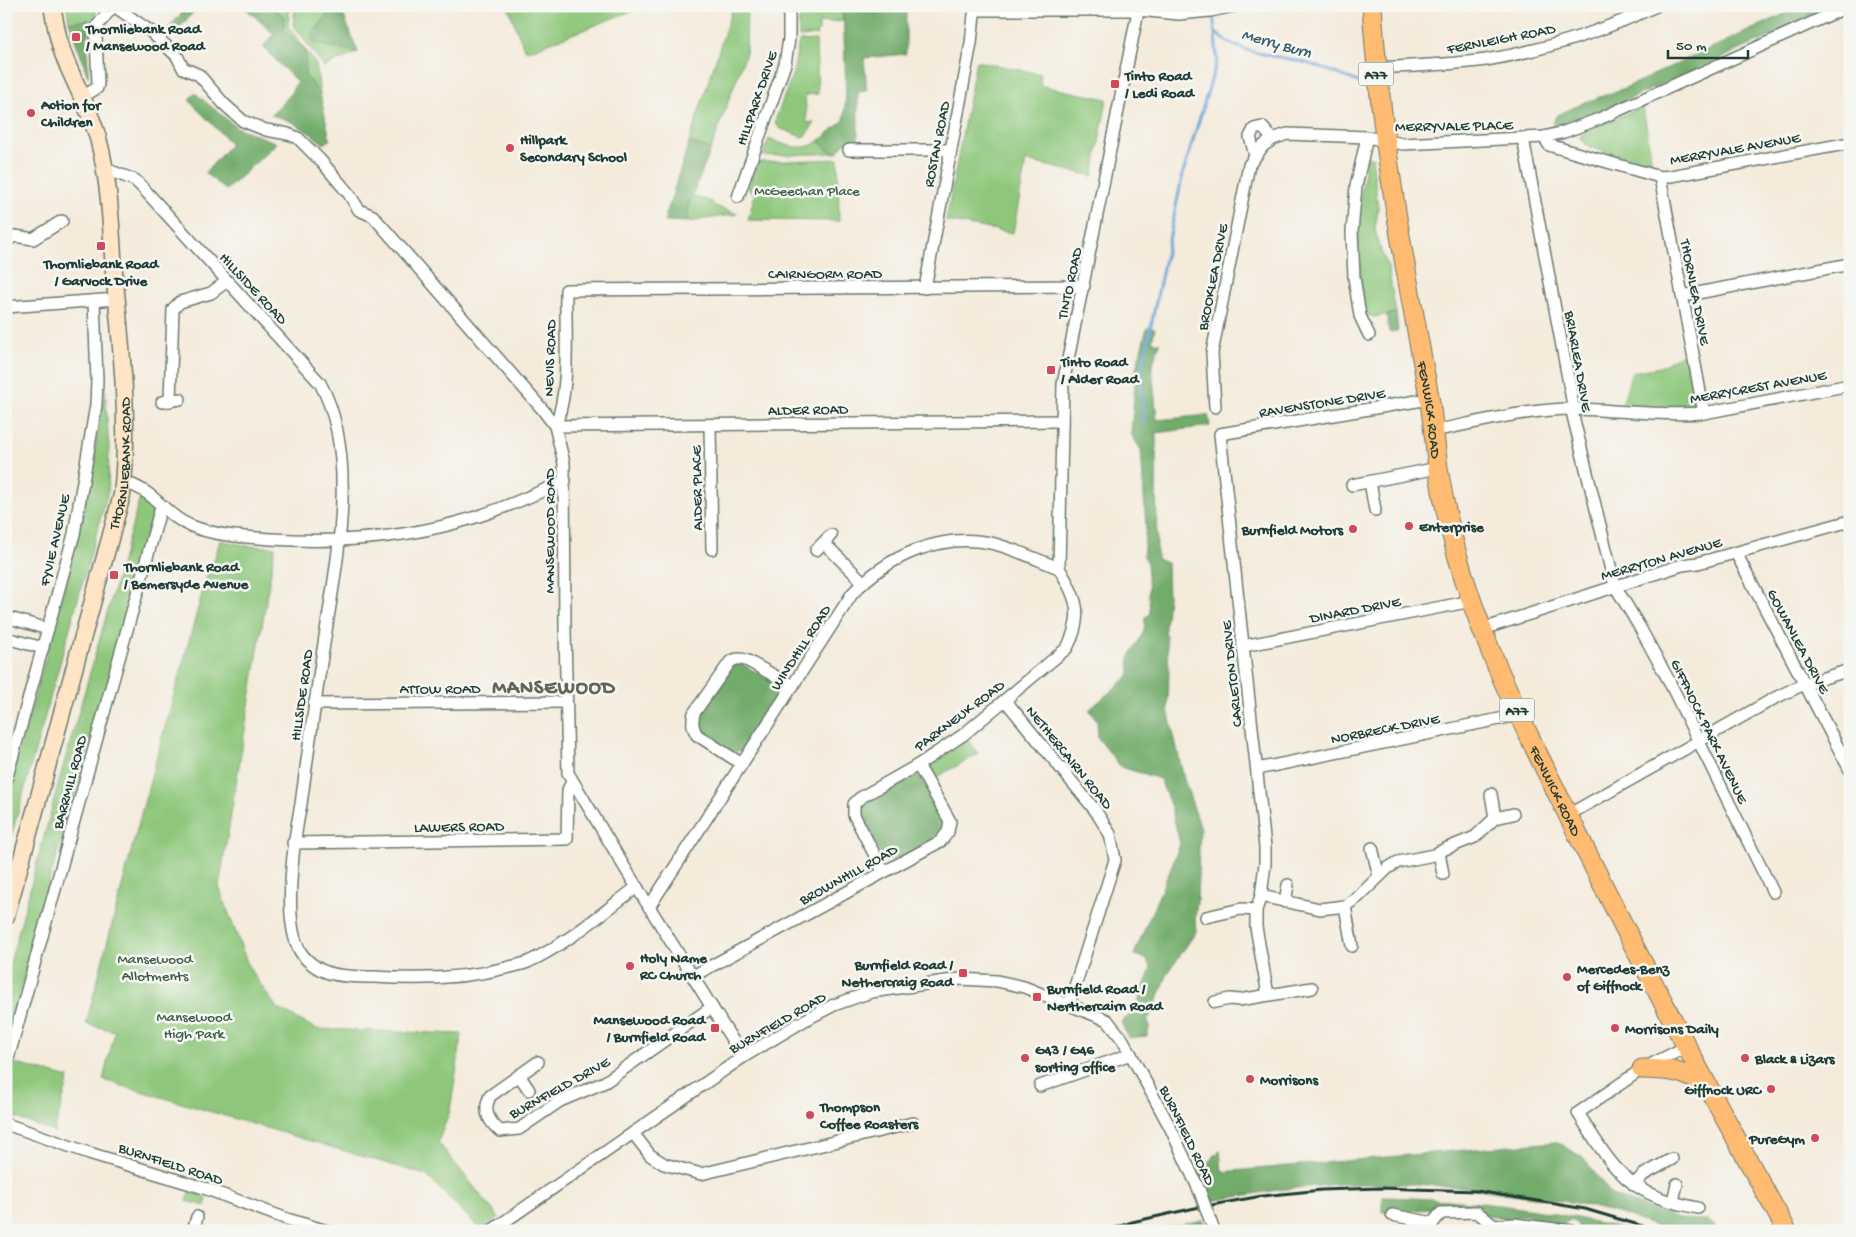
<svg xmlns="http://www.w3.org/2000/svg" width="1856" height="1237" font-family="'Gochi Hand',sans-serif">
	<rect width="100%" height="100%" fill="#f6f6f2"/>
	<filter id="ink" filterUnits="userSpaceOnUse"><feTurbulence type="fractalNoise" baseFrequency=".02" numOctaves="2"/><feDisplacementMap in="SourceGraphic" scale="10" xChannelSelector="R" yChannelSelector="G"/><feConvolveMatrix kernelMatrix="1 2 1 2 8 2 1 2 1" color-interpolation-filters="sRGB"/></filter>
	<filter id="wash" filterUnits="userSpaceOnUse"><feTurbulence type="fractalNoise" baseFrequency=".0096" numOctaves="4" result="noise"/><feDisplacementMap in="SourceGraphic" scale="20" xChannelSelector="R" yChannelSelector="G"/><feGaussianBlur stdDeviation="1.12" result="paint"/><feColorMatrix in="noise" values="0 0 0 0 0 0 0 0 0 0 0 0 0 0 0 0 0 1.4 0 .05"/><feComposite in="paint" operator="in"/></filter>
	<g filter="url(#wash)">
		<rect width="100%" height="100%" fill="#f4ebdb"/>
		<g fill="#8ec77b" stroke="#568258">
			<path d="M97,6V9L87,39L89,20L69,22L67,7Z"/>
			<path d="M271,6H290L288,26L316,64L320,93L305,75L306,51L284,30V17Z"/>
			<path d="M295,6H334L311,36L314,43L358,52L324,67L293,24Z"/>
			<path d="M508,6H645L528,51L524,49Z"/>
			<path d="M733,6H747L746,53L711,149L689,142Z"/>
			<path d="M812,6H843V21L819,23V31L816,32L817,35L799,37C799,20 796,15 812,6Z"/>
			<path d="M816,40L818,94L805,95L807,123L814,122L808,134L802,137L779,128L775,121L793,73L799,41Z"/>
			<path d="M976,61L1041,74L1040,82L1042,86L1107,99L1093,176L1026,161L1013,233L946,221Z"/>
			<path d="M1643,106L1652,165L1589,147L1580,138L1582,134Z"/>
			<path d="M769,139C787,145 802,153 819,141L826,149L837,153L762,156Z"/>
			<path d="M1367,157H1372L1378,208L1375,228L1378,243L1388,267L1396,313L1374,317L1363,313L1357,219Z"/>
			<path d="M838,159L839,221L748,220L755,194L748,189L756,164L760,162Z"/>
			<path d="M692,196L712,202L713,205L737,214L688,222V207Z"/>
			<path d="M1684,353L1694,404L1691,406L1622,405L1632,372L1660,367Z"/>
			<path d="M105,389L109,448L108,492L6,855V797L51,639L85,506Z"/>
			<path d="M140,498L143,499L153,512L95,728L49,881L6,1048V978L59,781Z"/>
			<path d="M220,540L247,546L275,547L219,887L249,968L277,1008L316,1029L462,1034L450,1111L438,1142L499,1218L481,1230L426,1175L103,1080L115,1031L86,1024L141,814L208,572H211Z"/>
			<path d="M969,740L978,754L935,778L930,767L939,760Z"/>
			<path d="M13,1063L69,1078L54,1132L6,1114V1087Z"/>
			<path d="M190,1192L207,1198L205,1206L187,1201Z"/>
		</g>
		<g fill="#72ac6b" stroke="#487450">
			<path d="M188,6H199L172,36L166,31Z"/>
			<path d="M243,6H271L284,17V31L306,51L305,75L320,93L330,140L324,144C307,131 292,119 271,115L289,96L297,82L263,47L274,34Z"/>
			<path d="M334,6H340L358,52L315,44L311,36Z"/>
			<path d="M843,6H906V54L864,58L867,91L858,92V140L843,144L837,153L826,149L819,141L844,120L846,93Z"/>
			<path d="M1802,6H1839L1573,124L1550,130L1556,116L1583,103L1625,88Z"/>
			<path d="M89,20L87,31L88,77L69,22Z"/>
			<path d="M195,93L236,127L277,143L226,190L205,173L231,144L189,100Z"/>
			<path d="M689,142L711,149L688,207V222L664,221Z"/>
			<path d="M1396,313L1398,331L1389,332L1387,315Z"/>
			<path d="M1147,328L1155,329L1152,341L1160,343L1152,366L1157,420L1208,415L1210,426L1156,433L1157,559L1167,563L1168,599L1165,628L1169,666L1168,710L1184,779L1200,826L1197,902L1195,919L1196,932L1168,973L1151,1016L1147,1018L1150,1026L1147,1036L1128,1038L1121,1022L1135,1011L1151,968L1147,960L1134,954L1172,865L1180,844L1171,807L1160,779L1121,767L1098,738L1097,720L1089,710L1130,675L1129,658L1144,631L1145,617L1150,614L1147,563L1143,556L1146,526L1141,450L1131,434L1136,369Z"/>
			<path d="M742,664L776,683L780,689L779,694L742,750L734,752L729,750C716,742 697,736 699,718L732,668L736,665Z"/>
			<path d="M912,774L919,776L927,787L944,823C936,842 910,854 890,861C873,852 866,828 859,812L862,804Z"/>
			<path d="M1554,1142L1563,1145L1583,1158L1612,1195L1678,1219L1708,1220L1720,1231H1670L1614,1212L1575,1203L1463,1187L1415,1184H1338L1277,1190L1211,1201L1197,1174L1220,1150L1222,1172Z"/>
			<path d="M1383,1197C1467,1199 1548,1208 1629,1231H1582L1577,1230L1578,1224L1569,1220L1563,1226L1544,1223L1526,1215L1509,1219L1449,1208L1383,1212Z"/>
			<path d="M1203,1220L1207,1231H1154Z"/>
		</g>
		<g fill="none" stroke-linecap="round" stroke-linejoin="round">
			<g stroke="#6da4db" stroke-width="3">
				<path d="M1213,13L1215,32C1236,54 1276,55 1303,62C1321,67 1340,75 1358,82"/>
				<path d="M1144,425L1141,373L1183,173L1217,61L1215,32"/>
			</g>
		</g>
	</g>
	<g filter="url(#ink)">
		<g fill="none" stroke-linecap="round" stroke-linejoin="round">
			<defs>
				<g id="street">
					<path d="M114,6L150,31L177,56L183,68L199,75L224,104L243,121L266,130L288,134L298,138L321,161L349,194L359,210L373,216L543,410L555,426L564,463L565,629L568,773L628,873L743,1057"/>
					<path d="M976,10H1138L1179,14L1210,11L1234,6"/>
					<path d="M1375,68C1412,66 1449,65 1486,60C1545,50 1601,32 1656,6"/>
					<path d="M82,97L97,88L98,84L96,36L98,25L113,6"/>
					<path d="M1367,137L1356,186L1352,232L1354,277L1360,316L1369,335"/>
					<path d="M1544,137L1549,145L1569,151L1660,177L1671,176L1850,143"/>
					<path d="M1523,138L1573,405V416L1615,586L1639,626L1668,679L1773,892"/>
					<path d="M849,150H950"/>
					<path d="M1255,155L1250,137L1254,129L1262,127L1273,139"/>
					<path d="M105,169L135,180L142,187L320,383C361,458 335,569 323,650C315,701 308,753 301,804C294,839 283,915 298,947C303,959 316,969 329,973C343,977 359,977 374,977C418,980 462,979 506,968C513,966 521,965 528,962C567,944 602,913 637,887"/>
					<path d="M1660,177L1704,413"/>
					<path d="M738,197L785,64L789,39V6"/>
					<path d="M6,241L15,236L33,239L62,221"/>
					<path d="M925,288L971,43L975,6"/>
					<path d="M1682,296L1850,264"/>
					<path d="M6,307L117,299"/>
					<path d="M170,401L173,309L180,302L211,293L227,281"/>
					<path d="M162,402L180,399"/>
					<path d="M1215,407L1212,353L1249,165L1263,146L1273,139L1287,134L1367,137L1403,144L1544,137L1564,132L1599,119L1849,6"/>
					<path d="M1061,421L555,426C571,390 565,331 566,290L1084,286"/>
					<path d="M710,425L712,549"/>
					<path d="M1434,431C1480,422 1527,409 1574,409C1618,410 1660,416 1704,413L1850,385"/>
					<path d="M124,481C130,484 138,487 144,491C160,501 171,518 189,525C214,536 245,537 271,539C334,543 398,539 459,522C496,512 531,496 565,481"/>
					<path d="M1370,482L1375,510"/>
					<path d="M1352,485L1438,468"/>
					<path d="M824,543L863,582"/>
					<path d="M816,550L831,535"/>
					<path d="M1736,553L1850,770"/>
					<path d="M1059,568L1063,384L1139,6"/>
					<path d="M6,617L48,629"/>
					<path d="M1483,629L1682,565L1698,563L1850,521"/>
					<path d="M6,638L43,648"/>
					<path d="M1243,646L1472,601"/>
					<path d="M1005,700L1095,810L1110,834L1115,860L1069,1005"/>
					<path d="M314,704L566,702"/>
					<path d="M742,764L697,735C692,727 692,722 694,713L730,662C736,658 741,658 748,661L793,686"/>
					<path d="M1257,769L1519,715"/>
					<path d="M6,780L74,534L96,405L97,380L94,301"/>
					<path d="M1491,794L1495,818"/>
					<path d="M1568,815L1775,698L1804,684L1850,670"/>
					<path d="M293,843L567,839L568,790L572,782"/>
					<path d="M1372,848L1379,876"/>
					<path d="M1439,852L1443,874"/>
					<path d="M883,871L854,815V804L860,798L918,765L963,735L1067,648C1084,615 1077,598 1059,568"/>
					<path d="M1261,896L1320,909L1345,906L1358,897L1388,868L1398,862L1434,855L1445,849L1475,837L1495,818L1513,814"/>
					<path d="M1285,902L1288,885"/>
					<path d="M1345,906L1352,946"/>
					<path d="M649,907L852,594C887,556 943,531 995,544C1017,550 1038,560 1059,568"/>
					<path d="M1206,917L1241,909L1256,910"/>
					<path d="M693,976L941,841L948,832L950,821L918,765"/>
					<path d="M1268,995L1256,927V910L1261,896L1265,864V847L1220,434L1429,399"/>
					<path d="M1215,1002L1230,999L1239,1000L1312,988"/>
					<path d="M1686,1047L1642,1069L1578,1113C1602,1150 1617,1182 1660,1198C1672,1203 1686,1205 1698,1208"/>
					<path d="M538,1062L490,1096C483,1110 488,1121 500,1131L519,1129L560,1101L605,1082L712,1007"/>
					<path d="M6,1066L161,507"/>
					<path d="M519,1075L529,1090"/>
					<path d="M1040,1086L1131,1054"/>
					<path d="M6,1124L89,1153L204,1188L287,1219L327,1231"/>
					<path d="M633,1133L650,1155L664,1164L701,1174L913,1123"/>
					<path d="M1634,1185L1643,1175L1672,1159"/>
					<path d="M1673,1201L1677,1184"/>
					<path d="M1392,1215L1433,1223"/>
					<path d="M193,1231L197,1217"/>
					<path d="M491,1231L743,1057L805,1020L834,1005L871,992L960,979L997,981L1024,987L1107,1020L1123,1040L1171,1129L1200,1192"/>
					<path d="M1431,1231L1432,1224L1441,1213L1477,1212L1494,1226L1514,1224L1572,1231"/>
				</g>
				<g id="secondary">
					<path id="s1" d="M6,916L122,495C130,421 121,345 114,271C111,228 110,184 99,142C91,110 73,82 62,51C57,36 55,21 52,6"/>
				</g>
				<g id="primary">
					<path id="s2" d="M1372,6C1380,136 1405,268 1429,396C1433,420 1435,444 1438,468C1445,513 1457,559 1472,602C1500,683 1540,758 1578,835C1644,969 1714,1100 1787,1231"/>
					<path d="M1642,1069C1670,1070 1682,1070 1707,1086"/>
				</g>
			</defs>
			<use href="#street" stroke="#6a7a6e" stroke-width="14"/>
			<use href="#secondary" stroke="#6a7a6e" stroke-width="19"/>
			<use href="#primary" stroke="#6a7a6e" stroke-width="21"/>
			<use href="#street" stroke="#fff" stroke-width="11"/>
			<use href="#secondary" stroke="#ffe4c6" stroke-width="16"/>
			<use href="#primary" stroke="#febb71" stroke-width="19"/>
			<path stroke="#1f3d34" stroke-width="3" d="M1107,1231L1132,1222L1195,1208L1262,1196L1322,1190L1380,1188L1477,1191L1585,1209L1659,1231"/>
			<defs>
				<path id="street-bridge" d="M1200,1192L1214,1231"/>
			</defs>
			<use href="#street-bridge" stroke="#6a7a6e" stroke-width="14" stroke-linecap="butt"/>
			<use href="#street-bridge" stroke="#fff" stroke-width="11"/>
		</g>
	</g>
	<g fill="#d1495b" stroke="#f6f6f2" stroke-width="2">
		<rect x="71" y="32" width="10" height="10" rx="2.5"/>
		<rect x="1110" y="79" width="10" height="10" rx="2.5"/>
		<circle cx="31" cy="113" r="5"/>
		<circle cx="510" cy="148" r="5"/>
		<rect x="96" y="241" width="10" height="10" rx="2.5"/>
		<rect x="1046" y="365" width="10" height="10" rx="2.5"/>
		<circle cx="1409" cy="526" r="5"/>
		<circle cx="1353" cy="529" r="5"/>
		<rect x="109" y="570" width="10" height="10" rx="2.5"/>
		<circle cx="630" cy="966" r="5"/>
		<rect x="958" y="968" width="10" height="10" rx="2.5"/>
		<circle cx="1567" cy="977" r="5"/>
		<rect x="1032" y="992" width="10" height="10" rx="2.5"/>
		<rect x="710" y="1023" width="10" height="10" rx="2.5"/>
		<circle cx="1615" cy="1028" r="5"/>
		<circle cx="1025" cy="1058" r="5"/>
		<circle cx="1745" cy="1058" r="5"/>
		<circle cx="1250" cy="1079" r="5"/>
		<circle cx="1771" cy="1089" r="5"/>
		<circle cx="810" cy="1115" r="5"/>
		<circle cx="1815" cy="1138" r="5"/>
	</g>
	<g text-anchor="middle" stroke-width="5" stroke-linejoin="round" paint-order="stroke">
		<g fill="#f6f6f2" stroke="#60746d" stroke-width="1">
			<rect x="1358.5" y="62.5" width="35" height="23" rx="4"/>
			<rect x="1499.5" y="698.5" width="35" height="23" rx="4"/>
		</g>
		<g font-size="14" font-weight="bold" fill="#1f3d34">
			<text x="1376" y="79">A77</text>
			<text x="1517" y="715">A77</text>
		</g>
		<g font-size="15" font-weight="bold" fill="#1f3d34" stroke="#f6f6f2" text-anchor="start">
			<text x="86" y="33">Thornliebank Road<tspan x="86" dy="17">/ Mansewood Road</tspan></text>
			<text x="1125" y="80">Tinto Road<tspan x="1125" dy="17">/ Ledi Road</tspan></text>
			<text x="41" y="109">Action for<tspan x="41" dy="17">Children</tspan></text>
			<text x="520" y="144">Hillpark<tspan x="520" dy="17">Secondary School</tspan></text>
			<text x="101" y="268" text-anchor="middle">Thornliebank Road<tspan x="101" dy="17">/ Garvock Drive</tspan></text>
			<text x="1061" y="366">Tinto Road<tspan x="1061" dy="17">/ Alder Road</tspan></text>
			<text x="1419" y="531">Enterprise</text>
			<text x="1343" y="534" text-anchor="end">Burnfield Motors</text>
			<text x="124" y="571">Thornliebank Road<tspan x="124" dy="17">/ Bemersyde Avenue</tspan></text>
			<text x="640" y="962">Holy Name<tspan x="640" dy="17">RC Church</tspan></text>
			<text x="953" y="969" text-anchor="end">Burnfield Road /<tspan x="953" dy="17">Nethercraig Road</tspan></text>
			<text x="1577" y="973">Mercedes-Benz<tspan x="1577" dy="17">of Giffnock</tspan></text>
			<text x="1047" y="993">Burnfield Road /<tspan x="1047" dy="17">Nerthercairn Road</tspan></text>
			<text x="705" y="1024" text-anchor="end">Mansewood Road<tspan x="705" dy="17">/ Burnfield Road</tspan></text>
			<text x="1625" y="1033">Morrisons Daily</text>
			<text x="1035" y="1054">G43 / G46<tspan x="1035" dy="17">sorting office</tspan></text>
			<text x="1755" y="1063">Black &amp; Lizars</text>
			<text x="1260" y="1084">Morrisons</text>
			<text x="1761" y="1094" text-anchor="end">Giffnock URC</text>
			<text x="820" y="1111">Thompson<tspan x="820" dy="17">Coffee Roasters</tspan></text>
			<text x="1805" y="1143" text-anchor="end">PureGym</text>
		</g>
		<g font-size="15" fill="#1f3d34" stroke="#f6f6f2">
			<text transform="translate(1501 38) rotate(-11)" y="5">FERNLEIGH ROAD</text>
			<text transform="translate(756 98) rotate(-71)" y="5">HILLPARK DRIVE</text>
			<text transform="translate(1454 125) rotate(-1)" y="5">MERRYVALE PLACE</text>
			<text transform="translate(936 144) rotate(-79)" y="5">ROSTAN ROAD</text>
			<text transform="translate(1735 148) rotate(-10)" y="5">MERRYVALE AVENUE</text>
			<text x="825" y="278">CAIRNGORM ROAD</text>
			<text transform="translate(1212 277) rotate(-79)" y="5">BROOKLEA DRIVE</text>
			<text transform="translate(1069 283) rotate(-78)" y="5">TINTO ROAD</text>
			<text transform="translate(254 288) rotate(47)" y="5">HILLSIDE ROAD</text>
			<text transform="translate(1696 292) rotate(79)" y="5">THORNLEA DRIVE</text>
			<text transform="translate(549 358) rotate(-88)" y="5">NEVIS ROAD</text>
			<text transform="translate(1579 361) rotate(80)" y="5">BRIARLEA DRIVE</text>
			<text transform="translate(1758 386) rotate(-10)" y="5">MERRYCREST AVENUE</text>
			<text transform="translate(1322 402) rotate(-9)" y="5">RAVENSTONE DRIVE</text>
			<text transform="translate(808 409) rotate(-1)" y="5">ALDER ROAD</text>
			<text dy="5" stroke="none"><textPath href="#s2" startOffset="408">FENWICK ROAD</textPath></text>
			<text dy="5" stroke="none"><textPath href="#s1" startOffset="468">THORNLIEBANK ROAD</textPath></text>
			<text transform="translate(696 488) rotate(-91)" y="5">ALDER PLACE</text>
			<text transform="translate(549 531) rotate(-90)" y="5">MANSEWOOD ROAD</text>
			<text transform="translate(54 540) rotate(-77)" y="5">FYVIE AVENUE</text>
			<text transform="translate(1661 558) rotate(-16)" y="5">MERRYTON AVENUE</text>
			<text transform="translate(1355 609) rotate(-11)" y="5">DINARD DRIVE</text>
			<text transform="translate(1799 641) rotate(62)" y="5">GOWANLEA DRIVE</text>
			<text transform="translate(800 647) rotate(-57)" y="5">WINDHILL ROAD</text>
			<text transform="translate(1231 674) rotate(-96)" y="5">CARLETON DRIVE</text>
			<text x="440" y="693">ATTOW ROAD</text>
			<text transform="translate(301 695) rotate(-82)" y="5">HILLSIDE ROAD</text>
			<text transform="translate(959 715) rotate(-37)" y="5">PARKNEUK ROAD</text>
			<text transform="translate(1385 728) rotate(-11)" y="5">NORBRECK DRIVE</text>
			<text transform="translate(1710 731) rotate(64)" y="5">GIFFNOCK PARK AVENUE</text>
			<text transform="translate(1070 757) rotate(51)" y="5">NETHERCAIRN ROAD</text>
			<text transform="translate(69 782) rotate(-75)" y="5">BARRMILL ROAD</text>
			<text dy="5" stroke="none"><textPath href="#s2" startOffset="812">FENWICK ROAD</textPath></text>
			<text transform="translate(459 826) rotate(-1)" y="5">LAWERS ROAD</text>
			<text transform="translate(848 874) rotate(-29)" y="5">BROWNHILL ROAD</text>
			<text transform="translate(777 1022) rotate(-30)" y="5">BURNFIELD ROAD</text>
			<text transform="translate(559 1087) rotate(-29)" y="5">BURNFIELD DRIVE</text>
			<text transform="translate(1188 1135) rotate(64)" y="5">BURNFIELD ROAD</text>
			<text transform="translate(171 1163) rotate(18)" y="5">BURNFIELD ROAD</text>
		</g>
		<g font-size="15" fill="#3b6046" stroke="#f6f6f2">
			<text x="807" y="195">McGeechan Place</text>
			<text x="155" y="963">Mansewood<tspan x="155" dy="17">Allotments</tspan></text>
			<text x="194" y="1021">Mansewood<tspan x="194" dy="17">High Park</tspan></text>
		</g>
		<g font-size="16" font-style="italic" fill="#365c66" stroke="#f6f6f2">
			<text transform="translate(1277 42) rotate(16)" y="6">Merry Burn</text>
		</g>
		<g font-size="20" font-weight="bold" letter-spacing="1" fill="#656458" stroke="#f6f6f2">
			<text x="554" y="693">MANSEWOOD</text>
		</g>
	</g>
	<rect width="1856" height="1237" fill="none" stroke="#f6f6f2" stroke-width="25"/>
	<path d="M1668 50v8h80v-8" fill="none" stroke="#1f3d34" stroke-width="2.5"/>
	<text x="1676" y="50" font-size="15" fill="#1f3d34" stroke="#f6f6f2" stroke-width="4" paint-order="stroke">50 m</text>
</svg>
